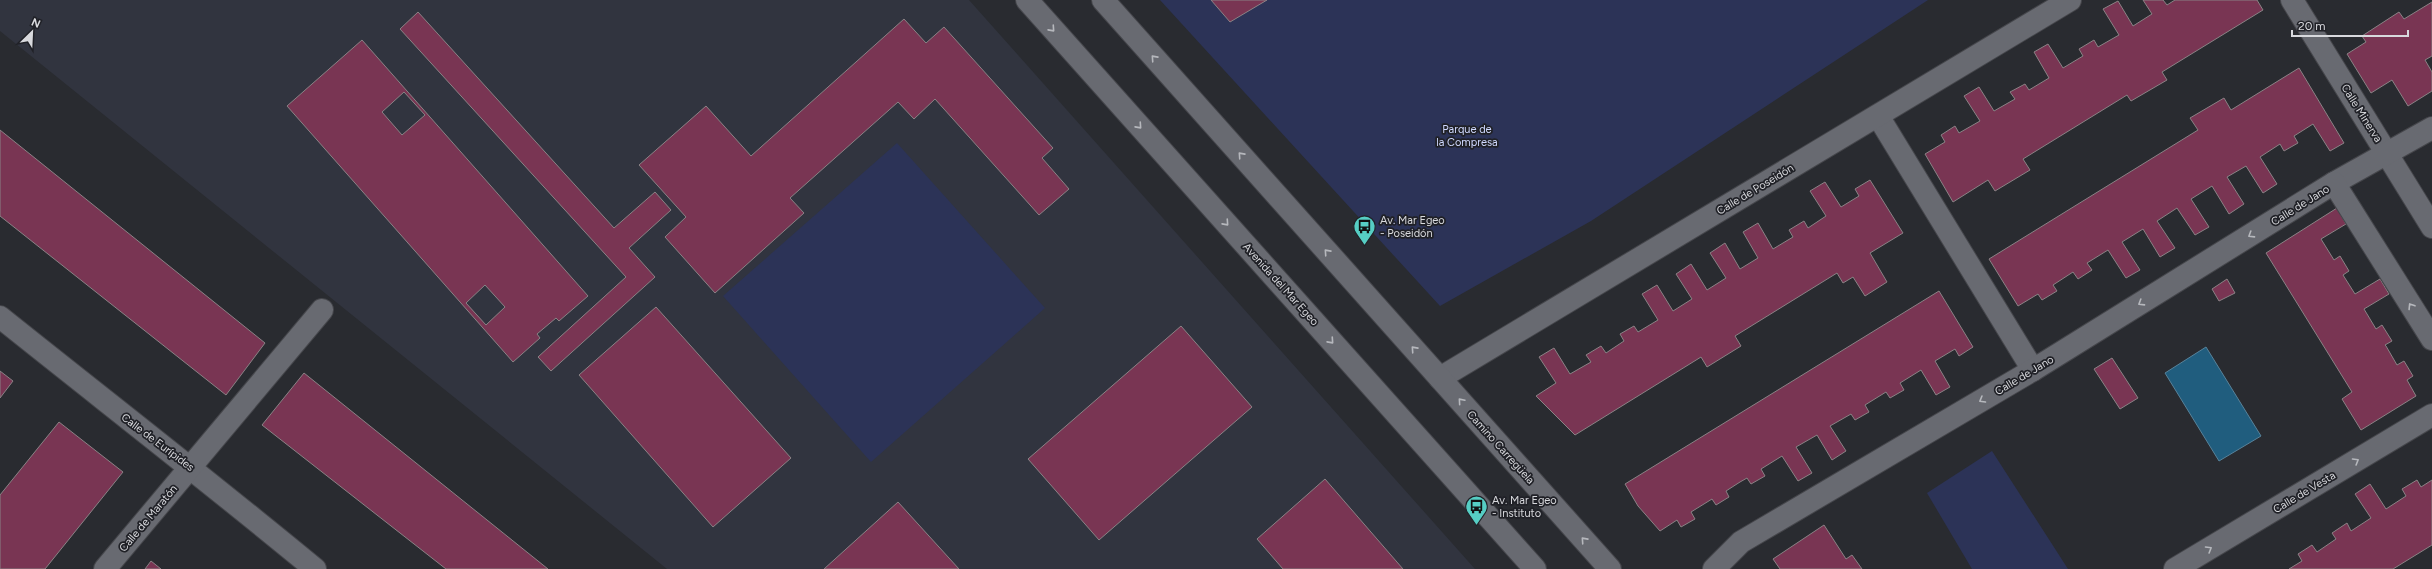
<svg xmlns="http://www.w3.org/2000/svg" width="2432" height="569" font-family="Figtree,sans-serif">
	<rect width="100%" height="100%" fill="#292b30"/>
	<path fill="#31343f" d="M0,0H969L1475,569H667L0,31Z"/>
	<g fill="#2c3357">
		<path d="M1160,0H1928L1591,221L1440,306Z"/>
		<path d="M897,143L1045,308L871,462L723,296Z"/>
		<path d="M1992,451L2068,569H1972L1927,493Z"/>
	</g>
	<path fill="#205d7e" stroke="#57829a" d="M2206,347L2261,436L2219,461L2165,373Z"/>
	<g fill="#793553" stroke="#8a8285" fill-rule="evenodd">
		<path d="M1211,0H1267L1230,22Z"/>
		<path d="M2143,0H2163L2167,5L2175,0H2257L2263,10L2162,72L2167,80L2131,101L2127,95L2023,159L2030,170L1995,191L1988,180L1953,202L1925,154L1945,142L1941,135L1955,126L1959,133L1980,121L1964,96L1979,87L1994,111L2015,99L2010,92L2025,84L2029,90L2049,78L2034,52L2048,44L2063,68L2083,56L2079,49L2094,40L2098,47L2119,35L2103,9L2118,1L2133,26L2152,14Z"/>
		<path d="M2432,2V56L2425,60L2432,72V91L2408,106L2392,80L2371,93L2347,54L2366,42L2362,36L2399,12L2404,19Z"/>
		<path d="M418,12L614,228L655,192L671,210L629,248L655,277L551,371L538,357L626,277L400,29Z"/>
		<path d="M904,19L926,43L944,27L1053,148L1042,158L1069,189L1039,215L935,99L914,119L898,102L790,198L804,213L715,293L665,237L686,217L639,165L706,106L751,156Z"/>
		<path d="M362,40L588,296L559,321L556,318L537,334L540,338L513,362L287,106ZM404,92L425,115L402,135L382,112ZM485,285L505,307L486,325L466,303Z"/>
		<path d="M2299,68L2344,143L2330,151L2313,124L2294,136L2298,143L2284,151L2280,144L2260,157L2277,184L2263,193L2246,166L2227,177L2244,204L2229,214L2212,186L2191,199L2209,227L2195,235L2177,208L2157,221L2175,248L2160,257L2143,229L2122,242L2140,270L2126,278L2108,250L2087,263L2092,270L2078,279L2073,272L2053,285L2057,291L2042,300L2038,294L2018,306L1989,259L2198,130L2190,118L2224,98L2231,110Z"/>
		<path d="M0,130L265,343L226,395L0,216Z"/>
		<path d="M1870,180L1903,233L1870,253L1887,282L1865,296L1853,277L1843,283L1837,273L1735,336L1741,346L1707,367L1701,357L1575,435L1536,396L1556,383L1539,357L1554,348L1570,374L1591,362L1586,355L1601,346L1606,353L1624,341L1620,334L1634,326L1638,332L1658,320L1642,294L1657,285L1673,311L1692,299L1676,274L1691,264L1707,290L1726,278L1710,253L1725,243L1740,269L1758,258L1743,232L1758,223L1773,249L1793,237L1789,230L1804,221L1808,228L1826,216L1810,191L1825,182L1841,207L1859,196L1855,189Z"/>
		<path d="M2337,208L2346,224L2321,239L2334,260L2340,256L2349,271L2343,275L2355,294L2380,279L2389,294L2364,309L2376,329L2382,325L2392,341L2385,345L2386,346L2397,365L2404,361L2413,376L2407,380L2416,396L2361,430L2342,399L2352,392L2266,253Z"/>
		<path d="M2227,279L2235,293L2219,301L2212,289Z"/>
		<path d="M1939,291L1973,347L1959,356L1955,349L1935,361L1950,387L1936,395L1921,370L1900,383L1904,390L1890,398L1886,392L1865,405L1869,412L1855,420L1851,414L1830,426L1846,451L1832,460L1817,435L1796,447L1812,473L1798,481L1782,456L1761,469L1765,476L1751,484L1747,478L1740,482L1726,491L1729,497L1716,505L1712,499L1691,512L1695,519L1681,527L1677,520L1660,531L1638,506L1625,484Z"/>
		<path d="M656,307L791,458L713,527L579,375Z"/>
		<path d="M1181,326L1252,407L1099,540L1028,459Z"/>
		<path d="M2112,358L2138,398L2120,409L2094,369Z"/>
		<path d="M0,371L13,381L0,398Z"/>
		<path d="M304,373L548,569H446L262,425Z"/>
		<path d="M59,422L123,472L45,569H0V495Z"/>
		<path d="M1325,479L1403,569H1283L1257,539Z"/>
		<path d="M2417,480L2421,487L2432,480V545L2393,569H2289L2302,561L2298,554L2312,545L2317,552L2336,539L2332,533L2347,523L2351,531L2371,518L2355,494L2370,484L2386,509L2406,496L2402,489Z"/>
		<path d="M898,502L959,569H824Z"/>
		<path d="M1824,525L1846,559L1852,555L1862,569H1780L1773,559Z"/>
		<path d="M151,561L161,569H145Z"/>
	</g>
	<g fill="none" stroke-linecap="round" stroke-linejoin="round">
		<defs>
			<g id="street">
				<path d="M2292,0L2432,227"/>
				<path d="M1878,116L2033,370"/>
				<path d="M2334,183L2432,128"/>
				<path d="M0,317C105,401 211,483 315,569"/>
				<path d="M1440,378L2070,0"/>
				<path d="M105,569L322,310"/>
				<path d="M1714,569L1741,542L2033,370L2334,183L2432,339"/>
				<path d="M2175,569L2432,415"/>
			</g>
			<g id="secondary">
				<path d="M1027,0L1535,569"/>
				<path d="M1103,0L1610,569"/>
			</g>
		</defs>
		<use href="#street" stroke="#45464b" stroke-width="24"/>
		<use href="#secondary" stroke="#45464b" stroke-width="24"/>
		<use href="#street" stroke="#686a71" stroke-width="22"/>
		<use href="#secondary" stroke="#686a71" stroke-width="22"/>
	</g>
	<defs><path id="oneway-chevron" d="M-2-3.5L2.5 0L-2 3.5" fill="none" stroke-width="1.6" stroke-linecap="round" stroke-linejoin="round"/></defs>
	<g stroke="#b6b8bd">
		<use href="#oneway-chevron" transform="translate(1052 29) rotate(48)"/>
		<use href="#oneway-chevron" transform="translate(1154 58) rotate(-132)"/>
		<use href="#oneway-chevron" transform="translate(1139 126) rotate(48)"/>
		<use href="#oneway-chevron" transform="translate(1241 155) rotate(-132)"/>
		<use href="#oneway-chevron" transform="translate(1226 223) rotate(48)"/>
		<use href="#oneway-chevron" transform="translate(2251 235) rotate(148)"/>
		<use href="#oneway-chevron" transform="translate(1327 252) rotate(-132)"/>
		<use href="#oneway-chevron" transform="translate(2141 303) rotate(148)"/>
		<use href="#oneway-chevron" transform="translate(2411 306) rotate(-122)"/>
		<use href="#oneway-chevron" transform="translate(1331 341) rotate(48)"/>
		<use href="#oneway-chevron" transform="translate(1414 349) rotate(-132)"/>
		<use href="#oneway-chevron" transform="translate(1982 400) rotate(150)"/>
		<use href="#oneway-chevron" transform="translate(1461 401) rotate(-131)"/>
		<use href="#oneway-chevron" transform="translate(2356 461) rotate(-31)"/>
		<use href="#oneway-chevron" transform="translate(1584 540) rotate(-132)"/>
		<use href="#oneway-chevron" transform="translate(2209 549) rotate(-31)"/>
	</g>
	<defs>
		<symbol id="bus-pin" viewBox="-11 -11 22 30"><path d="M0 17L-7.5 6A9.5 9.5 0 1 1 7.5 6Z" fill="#56cec4" stroke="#202127"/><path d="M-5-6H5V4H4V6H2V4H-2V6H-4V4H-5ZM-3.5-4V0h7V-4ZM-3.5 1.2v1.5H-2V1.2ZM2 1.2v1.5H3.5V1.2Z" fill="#111"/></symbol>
	</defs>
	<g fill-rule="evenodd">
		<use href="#bus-pin" x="1352" y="214" width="25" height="34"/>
		<use href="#bus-pin" x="1464" y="494" width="25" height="34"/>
	</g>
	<g text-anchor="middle" stroke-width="3.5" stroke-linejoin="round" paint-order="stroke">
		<g font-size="11" fill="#d8d9dd" stroke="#202127">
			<text transform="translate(2362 113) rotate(58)" y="4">Calle Minerva</text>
			<text transform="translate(1755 189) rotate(-31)" y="4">Calle de Poseidón</text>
			<text transform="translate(2300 205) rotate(-32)" y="4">Calle de Jano</text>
			<text transform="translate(1281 284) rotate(48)" y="4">Avenida del Mar Egeo</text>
			<text transform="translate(2024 375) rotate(-31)" y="4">Calle de Jano</text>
			<text transform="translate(158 442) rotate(37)" y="4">Calle de Eurípides</text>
			<text transform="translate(1501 447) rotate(48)" y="4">Camino Carregüela</text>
			<text transform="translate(2304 492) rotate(-31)" y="4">Calle de Vesta</text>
			<text transform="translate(148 518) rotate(-50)" y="4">Calle de Maratón</text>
		</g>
		<g font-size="11" fill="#cfd8fe" stroke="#202127">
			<text x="1467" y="133">Parque de<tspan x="1467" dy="13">la Compresa</tspan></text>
		</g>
		<g font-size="11" fill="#d8d9dd" stroke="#202127" text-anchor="start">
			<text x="1380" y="224">Av. Mar Egeo<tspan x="1380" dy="13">- Poseidón</tspan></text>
			<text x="1492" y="504">Av. Mar Egeo<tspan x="1492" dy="13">- Instituto</tspan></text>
		</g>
	</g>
	<g transform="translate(32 32) rotate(24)" stroke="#202127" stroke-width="3" paint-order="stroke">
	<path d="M0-3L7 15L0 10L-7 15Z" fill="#d8d9dd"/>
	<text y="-6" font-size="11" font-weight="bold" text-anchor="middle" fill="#d8d9dd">N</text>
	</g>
	<path d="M2292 30v6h116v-6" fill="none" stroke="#d8d9dd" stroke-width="2"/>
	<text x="2298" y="30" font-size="12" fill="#d8d9dd" stroke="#202127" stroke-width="3" paint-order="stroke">20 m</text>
</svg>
